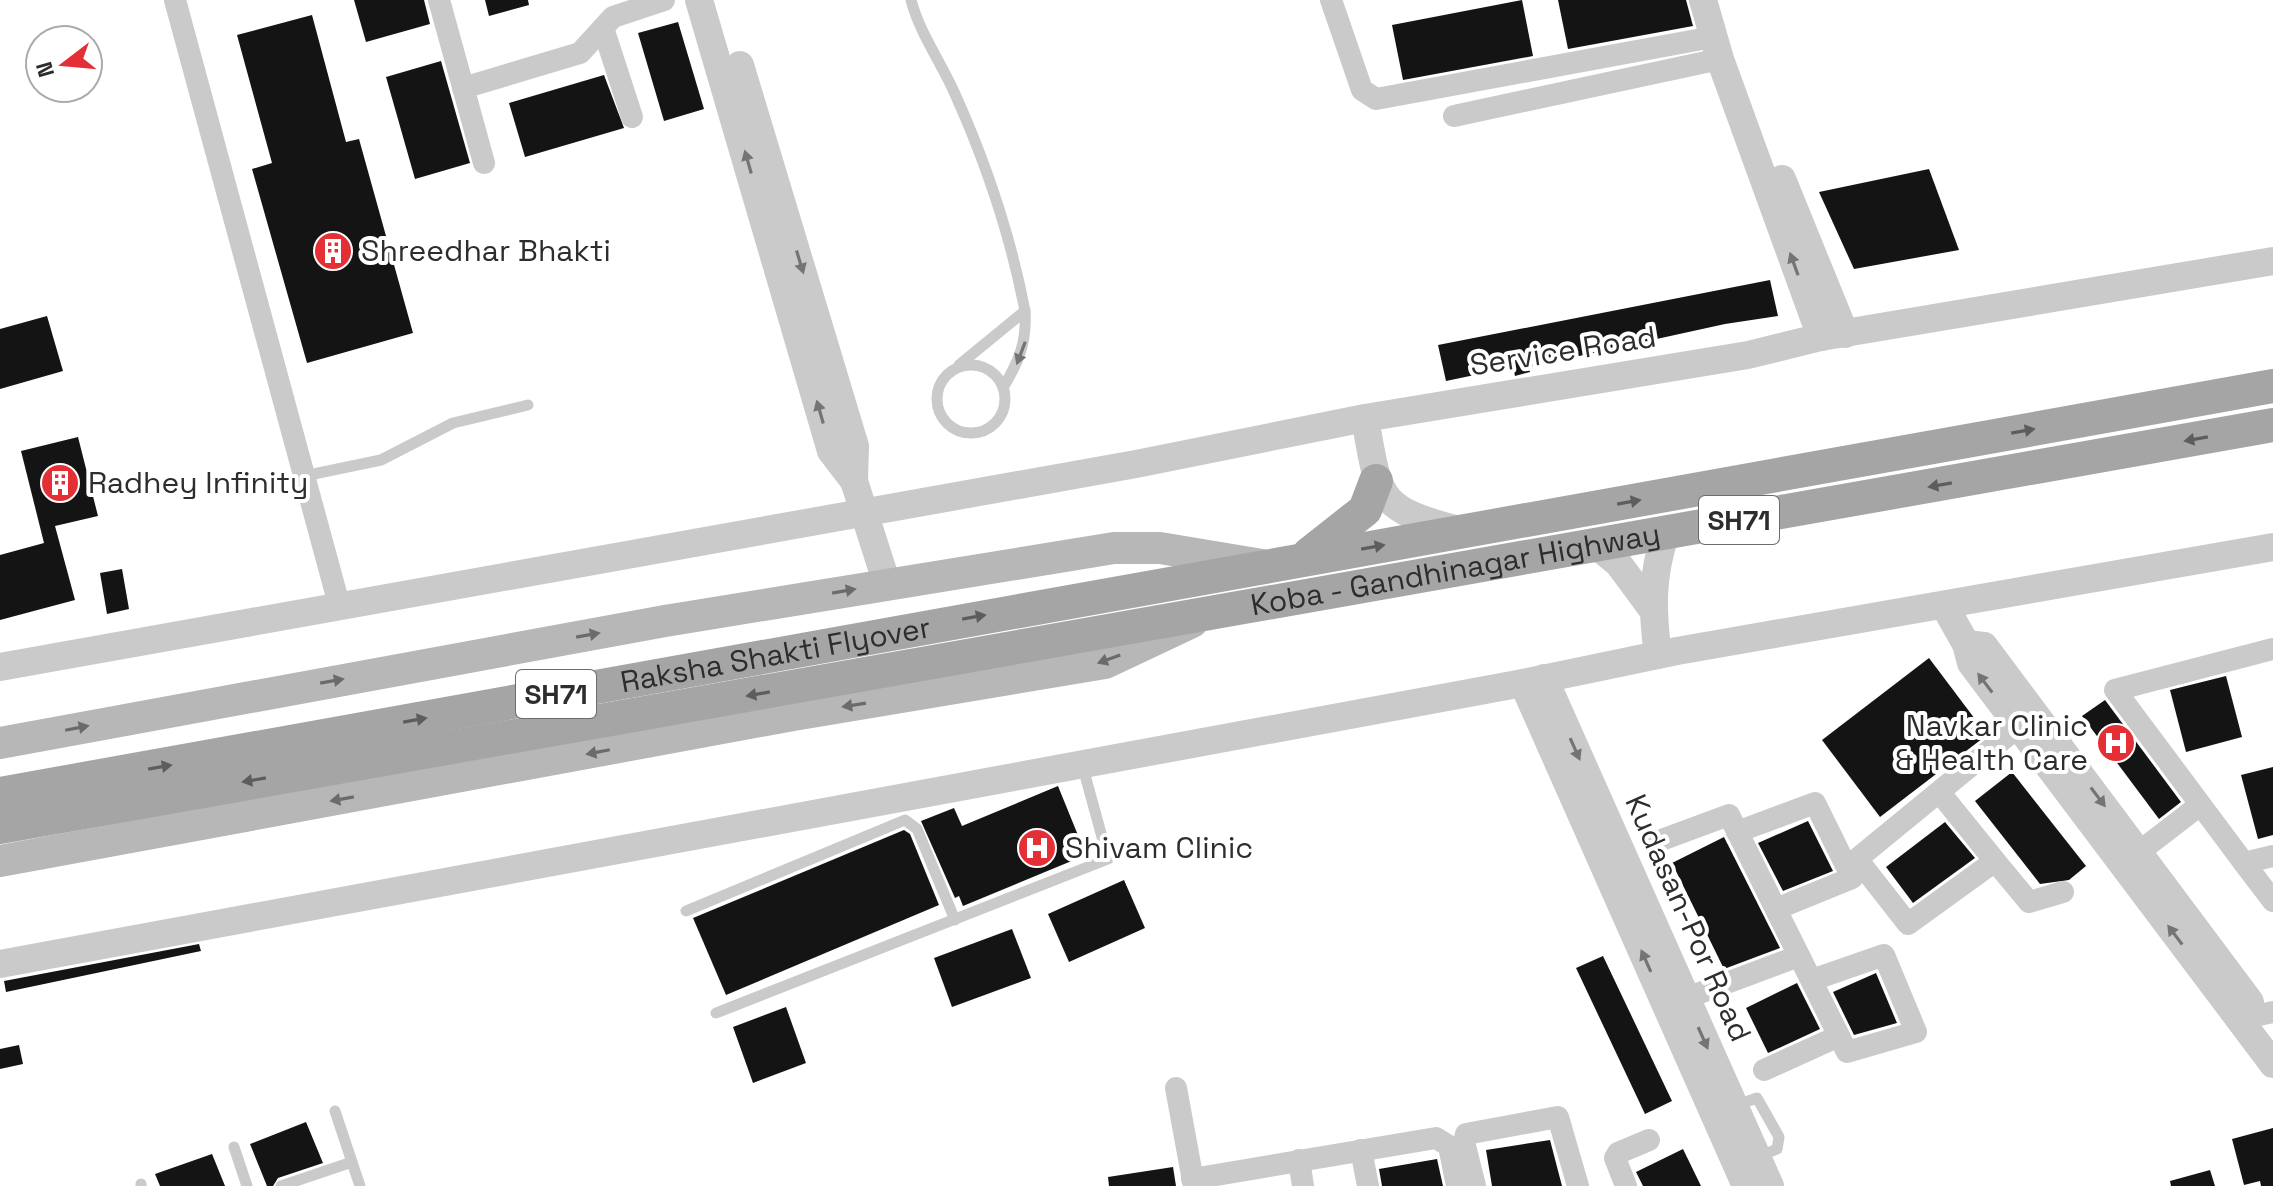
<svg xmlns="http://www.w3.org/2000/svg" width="2273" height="1186" font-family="'Space Grotesk',sans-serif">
	<rect width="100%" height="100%" fill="#fff"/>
	<g fill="#141414">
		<path d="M354,0H424L430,24L366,42Z"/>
		<path d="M485,0H528L529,5L489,16Z"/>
		<path d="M1522,0L1533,56L1403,80L1392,25Z"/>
		<path d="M1558,0H1686L1693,26L1568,49Z"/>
		<path d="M312,15L346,142L359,139L413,333L307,363L252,169L272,163L237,35Z"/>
		<path d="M678,22L704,109L664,121L638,33Z"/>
		<path d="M441,61L470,163L415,179L386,77Z"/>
		<path d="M604,75L624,128L525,157L509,103Z"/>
		<path d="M1929,169L1959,250L1854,269L1819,192Z"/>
		<path d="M1770,280L1778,316L1725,324L1529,367L1530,372L1515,376L1513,367L1446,381L1438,345Z"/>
		<path d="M47,316L63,371L0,389V329Z"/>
		<path d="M78,437L98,516L55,526L75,600L0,620V555L44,543L21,451Z"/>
		<path d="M122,569L129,609L107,614L100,573Z"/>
		<path d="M1929,658L1987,735L1880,817L1822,740Z"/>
		<path d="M2226,676L2242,737L2186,752L2170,690Z"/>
		<path d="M2105,700L2181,802L2159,819L2082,716Z"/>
		<path d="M2273,767V835L2258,839L2241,775Z"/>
		<path d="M2012,772L2086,866L2069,880L2040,884L1975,801Z"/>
		<path d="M1058,786L1086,855L963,906L959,896L955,898L921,821L954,808L962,826Z"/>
		<path d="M1808,821L1833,871L1783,891L1758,843Z"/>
		<path d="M1945,822L1975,858L1913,903L1886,867Z"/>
		<path d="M904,830L910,834L939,905L726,995L693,918Z"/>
		<path d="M1724,837L1780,948L1724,969L1672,863Z"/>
		<path d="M1124,880L1145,928L1069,962L1048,914Z"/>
		<path d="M1012,929L1031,978L952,1007L934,958Z"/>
		<path d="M199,944L201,951L6,992L4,981Z"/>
		<path d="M1603,956L1672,1101L1645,1114L1576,968Z"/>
		<path d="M1876,973L1897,1023L1854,1035L1833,992Z"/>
		<path d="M1797,983L1820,1029L1768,1053L1746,1008Z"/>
		<path d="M786,1007L806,1063L753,1083L733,1027Z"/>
		<path d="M19,1045L23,1064L0,1069V1049Z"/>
		<path d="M306,1122L323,1163L278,1178L273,1186H267L250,1144Z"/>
		<path d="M2273,1128V1186H2261L2260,1181L2244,1185L2232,1139Z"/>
		<path d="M1550,1140L1562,1186H1492L1486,1150Z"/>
		<path d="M1683,1149L1701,1186H1643L1636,1172Z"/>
		<path d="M212,1154L225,1186H160L155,1174Z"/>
		<path d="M1437,1159L1443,1186H1382L1379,1169Z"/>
		<path d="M1173,1167L1176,1186H1109L1108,1177Z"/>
		<path d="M2210,1170L2215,1186H2171L2170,1181Z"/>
	</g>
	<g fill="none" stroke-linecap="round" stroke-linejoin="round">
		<g stroke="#cacaca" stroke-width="11">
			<path d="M911,0C920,34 941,62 955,94C986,163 1011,238 1025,311"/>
			<circle cx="971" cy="399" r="34"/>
			<path d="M959,365L1025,311C1027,342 1019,361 1003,388"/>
			<path d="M304,476L381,460L453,423L528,405"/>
			<path d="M686,911L905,820L917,829L955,920"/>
			<path d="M716,1013L1108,859L1082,764"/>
			<path d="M1734,1106L1757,1098L1779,1137L1777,1149L1758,1157"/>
			<path d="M335,1111L360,1186"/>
			<path d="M234,1147L247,1186"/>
			<path d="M141,1184V1186"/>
			<path d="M281,1186L352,1162"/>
		</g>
		<g stroke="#cacaca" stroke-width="22">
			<path d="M175,0L340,608"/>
			<path d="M439,0L484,163"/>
			<path d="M1331,0L1362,90L1376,99L1713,37"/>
			<path d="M603,28L632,117"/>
			<path d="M463,88L580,53L613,17L664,0"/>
			<path d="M1454,116L1720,59"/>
			<path d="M2273,649L2115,690L2244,863L2273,856"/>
			<path d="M1940,793L1995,861L1908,924L1857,859L2029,718"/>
			<path d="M1737,832L1815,803L1852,878L1776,909"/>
			<path d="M1656,842L1729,815L1839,1036L1764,1070"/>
			<path d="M2139,852L2200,805"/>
			<path d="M1995,861L2029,902L2063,892"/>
			<path d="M2244,863L2273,901"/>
			<path d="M1812,980L1884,955L1916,1032L1847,1052L1839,1036"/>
			<path d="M1673,1003L1799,956"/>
			<path d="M2259,1015L2273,1012"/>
			<path d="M1176,1088L1194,1186"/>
			<path d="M1361,1150L1368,1186"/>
			<path d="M1299,1160L1303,1186"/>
			<path d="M1192,1179L1436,1138L1449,1146L1457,1186"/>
			<path d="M1475,1186L1464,1142L1466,1134L1558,1117L1578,1186"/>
			<path d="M1626,1186L1615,1158L1618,1153L1649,1140"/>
		</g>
		<g stroke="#cacaca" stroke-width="28">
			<path d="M699,0L831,451L854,481L887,584"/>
			<path d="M1703,0L1720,59L1821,337"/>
			<path d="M740,65L855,446L854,481"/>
			<path d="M1782,179L1845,334"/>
			<path d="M1365,418C1379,497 1376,509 1459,530"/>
			<path d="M1597,546L1618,563L1652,609"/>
			<path d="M1944,605L1966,644L1971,663L2273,1064"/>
			<path d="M1966,644L1984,646L2250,1002"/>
			<path d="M1658,655C1652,612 1651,575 1666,533"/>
			<path d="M0,667L1136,464L1365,418L1748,355L1821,337L2273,261"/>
			<path d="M1544,678L1770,1186"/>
			<path d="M1523,683L1746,1186"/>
			<path d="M0,964L1523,683L1677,651L2273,547"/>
		</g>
		<g stroke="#b7b7b7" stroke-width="32">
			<path d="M0,743L665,621L1114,548H1160L1262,565"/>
			<path d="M0,861L793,715L1105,663L1192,622"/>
		</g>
		<g stroke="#a5a5a5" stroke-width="34">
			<path d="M1309,554L1365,510L1376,481"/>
			<path id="s1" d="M0,794L2273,386"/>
			<path id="s2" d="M0,827L2273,425"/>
		</g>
	</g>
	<defs><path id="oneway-solid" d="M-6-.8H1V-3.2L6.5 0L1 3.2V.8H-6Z" transform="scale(2)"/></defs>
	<g fill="#747474">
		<use href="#oneway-solid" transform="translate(748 162) rotate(-106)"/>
		<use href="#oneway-solid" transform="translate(800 262) rotate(73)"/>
		<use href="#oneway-solid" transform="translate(1794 264) rotate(-110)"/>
		<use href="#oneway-solid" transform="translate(1021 353) rotate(111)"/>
		<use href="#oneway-solid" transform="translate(820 412) rotate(-106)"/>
		<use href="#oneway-solid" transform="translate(1985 683) rotate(-127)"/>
		<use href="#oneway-solid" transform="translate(1575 749) rotate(66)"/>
		<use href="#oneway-solid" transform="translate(2098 797) rotate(53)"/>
		<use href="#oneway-solid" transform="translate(2175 935) rotate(-127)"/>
		<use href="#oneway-solid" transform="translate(1646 961) rotate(-114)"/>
		<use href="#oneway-solid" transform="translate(1703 1038) rotate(66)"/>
	</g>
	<g fill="#5d5d5d">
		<use href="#oneway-solid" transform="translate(2023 431) rotate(-10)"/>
		<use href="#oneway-solid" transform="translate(2196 439) rotate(170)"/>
		<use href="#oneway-solid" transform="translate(1940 485) rotate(170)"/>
		<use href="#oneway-solid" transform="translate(1629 502) rotate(-10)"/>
		<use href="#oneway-solid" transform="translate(1373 547) rotate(-10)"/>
		<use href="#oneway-solid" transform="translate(974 617) rotate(-10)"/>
		<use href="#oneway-solid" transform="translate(758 694) rotate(170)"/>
		<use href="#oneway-solid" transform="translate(415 720) rotate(-10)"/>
		<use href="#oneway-solid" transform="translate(160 767) rotate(-10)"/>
		<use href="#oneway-solid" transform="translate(254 780) rotate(170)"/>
	</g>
	<g fill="#6b6b6b">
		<use href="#oneway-solid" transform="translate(844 591) rotate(-10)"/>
		<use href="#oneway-solid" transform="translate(588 635) rotate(-10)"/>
		<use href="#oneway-solid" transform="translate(1109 659) rotate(160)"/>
		<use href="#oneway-solid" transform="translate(332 681) rotate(-10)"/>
		<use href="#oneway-solid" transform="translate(854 705) rotate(171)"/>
		<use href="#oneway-solid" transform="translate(77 728) rotate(-11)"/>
		<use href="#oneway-solid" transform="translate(598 752) rotate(169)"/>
		<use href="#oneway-solid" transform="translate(342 799) rotate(170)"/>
	</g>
	<defs>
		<symbol id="building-disc" viewBox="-11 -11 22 22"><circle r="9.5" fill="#e42f36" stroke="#fff"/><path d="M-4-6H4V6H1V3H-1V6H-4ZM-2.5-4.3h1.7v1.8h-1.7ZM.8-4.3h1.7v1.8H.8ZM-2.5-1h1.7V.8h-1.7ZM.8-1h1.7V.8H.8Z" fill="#fff"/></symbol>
		<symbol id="hospital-disc" viewBox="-11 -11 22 22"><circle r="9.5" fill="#e42f36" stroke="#fff"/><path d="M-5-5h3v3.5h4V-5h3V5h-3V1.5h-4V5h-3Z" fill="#fff"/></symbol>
	</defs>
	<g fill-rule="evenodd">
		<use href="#building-disc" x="311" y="229" width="44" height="44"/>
		<use href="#building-disc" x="38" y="461" width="44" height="44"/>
		<use href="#hospital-disc" x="2094" y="721" width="44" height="44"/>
		<use href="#hospital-disc" x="1015" y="826" width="44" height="44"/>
	</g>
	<g text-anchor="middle" stroke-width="8" stroke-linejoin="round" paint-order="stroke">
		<g fill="#fff" stroke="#6c6c6c" stroke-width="2">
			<rect x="1699" y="496" width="80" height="48" rx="6"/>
			<rect x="516" y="670" width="80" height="48" rx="6"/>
		</g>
		<g font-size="28" font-weight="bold" fill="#2d2d2d">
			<text x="1739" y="530">SH71</text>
			<text x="556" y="704">SH71</text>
		</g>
		<g font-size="30" fill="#2d2d2d" stroke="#fff" text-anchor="start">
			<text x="361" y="261">Shreedhar Bhakti</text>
			<text x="88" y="493">Radhey Infinity</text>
			<text x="2088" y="736" text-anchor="end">Navkar Clinic<tspan x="2088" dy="34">&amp; Health Care</tspan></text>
			<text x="1065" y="858">Shivam Clinic</text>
		</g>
		<g font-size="30" fill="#2d2d2d" stroke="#fff">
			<text transform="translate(1563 351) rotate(-9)" y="10">Service Road</text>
			<text dy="10" stroke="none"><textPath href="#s2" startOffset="1478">Koba - Gandhinagar Highway</textPath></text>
			<text dy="10" stroke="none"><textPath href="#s1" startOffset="788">Raksha Shakti Flyover</textPath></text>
			<text transform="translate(1688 918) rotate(66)" y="10">Kudasan-Por Road</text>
		</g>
	</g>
	<g transform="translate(64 64) rotate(254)"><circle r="38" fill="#ffffff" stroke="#ababab" stroke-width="2"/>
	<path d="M0-6L14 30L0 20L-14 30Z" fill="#e42f36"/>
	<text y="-12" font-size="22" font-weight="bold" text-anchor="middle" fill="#2d2d2d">N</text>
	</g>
</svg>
